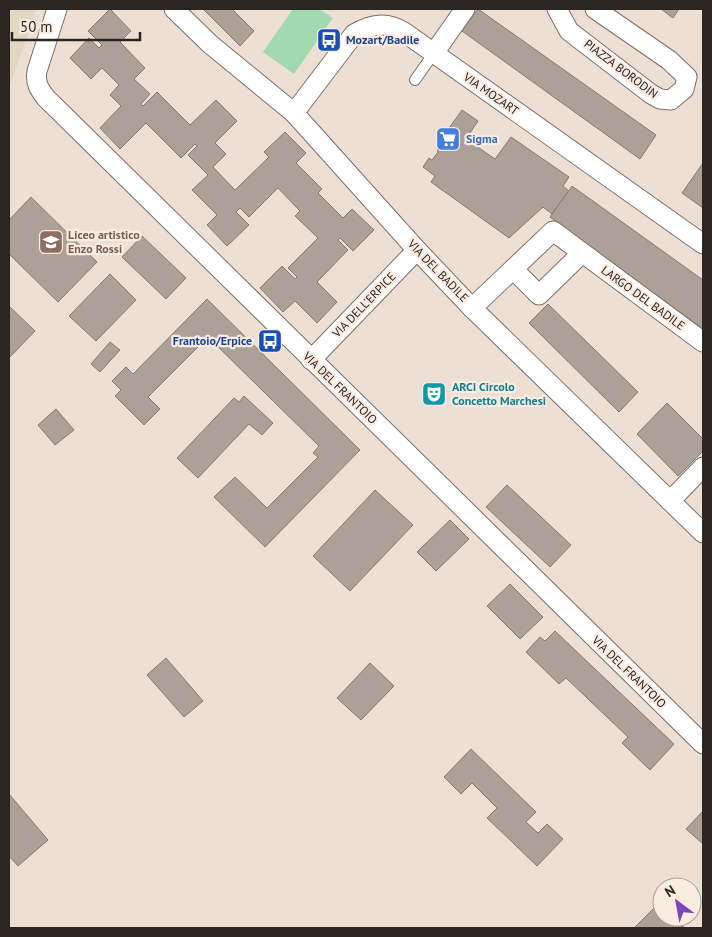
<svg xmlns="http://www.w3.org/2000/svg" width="712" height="937" font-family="'PT Sans',sans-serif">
	<rect width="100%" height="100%" fill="#eedfd5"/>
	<path fill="#e1d8c3" d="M9,9H37L9,88Z"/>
	<path fill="#a2d9b1" d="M293,9H319L333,18L294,74L263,52Z"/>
	<g fill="#ada096" stroke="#867a70">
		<path d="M110,9L131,31L120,42L145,68L134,79L150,94L141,104L143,106L157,92L190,125L216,100L237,121L215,143L226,154L213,167L235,190L269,157L264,152L285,132L306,153L296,163L322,189L318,193L343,218L352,209L374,230L353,251L340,238L338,240L348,250L317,282L337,302L317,323L295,301L283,312L260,288L282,266L295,279L297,277L288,268L318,238L295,216L300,211L278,188L249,217L240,208L236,212L249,225L227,246L207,225L217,215L192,190L208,175L188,155L197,146L195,144L181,158L146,123L120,149L100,128L121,106L110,95L119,85L102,68L91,79L70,58L89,38L99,48L102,45L88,31Z"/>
		<path d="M203,9H232L254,31L240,46Z"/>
		<path d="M478,9L656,135L640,159L462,31Z"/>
		<path d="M661,9H679L673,18Z"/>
		<path d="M330,34L334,37L327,46L323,43Z"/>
		<path d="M462,110L478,121L466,139L495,159L511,137L569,177L563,186L569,191L552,214L543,207L509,238L431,182L435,176L423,167L429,158L432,160L438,152L437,145Z"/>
		<path d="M703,163V208L682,193Z"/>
		<path d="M572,186L703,280V329L550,217Z"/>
		<path d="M31,197L97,262L58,302L9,254V220Z"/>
		<path d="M142,236L186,278L166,299L122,257Z"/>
		<path d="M110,274L136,300L96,341L69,316Z"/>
		<path d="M207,299L360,450L265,547L214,497L235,477L267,508L318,457L313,453L319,446L208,337L148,397L160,409L144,425L115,396L121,390L112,381L126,367L133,374Z"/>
		<path d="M548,304L638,392L619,412L529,323Z"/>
		<path d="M9,306L35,331L9,358Z"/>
		<path d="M110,342L120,350L100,372L91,364Z"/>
		<path d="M244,396L273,423L262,435L249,424L198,478L177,458L234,398L239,402Z"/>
		<path d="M667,403L703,439V451L678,476L637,434Z"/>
		<path d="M56,409L74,430L55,445L38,425Z"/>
		<path d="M507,485L571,545L550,567L486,507Z"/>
		<path d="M375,490L413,525L350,591L313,556Z"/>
		<path d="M450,520L469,539L436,571L417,552Z"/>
		<path d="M510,584L543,617L520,639L487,606Z"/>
		<path d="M555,631L674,744L650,770L622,743L628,737L566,678L559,684L526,652L540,637L545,641Z"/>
		<path d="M166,658L203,701L184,717L147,675Z"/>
		<path d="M370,663L394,686L361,720L337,698Z"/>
		<path d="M471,749L536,812L526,822L538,833L547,824L563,839L537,866L487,818L497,808L472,783L461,794L444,777Z"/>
		<path d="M9,794L48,840L18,866L9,856Z"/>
		<path d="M703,811V844L686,829Z"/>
		<path d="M659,903L662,906V917H673L685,928H634Z"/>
	</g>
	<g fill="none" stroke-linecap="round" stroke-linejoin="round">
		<defs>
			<path id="service" d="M415,80L434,53"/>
			<g id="minor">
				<path d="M57,9L37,71C35,83 39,89 46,98L703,744"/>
				<path d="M174,9L210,44L294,113L417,250L472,308L703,533"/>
				<path d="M557,9L569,31L651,94L660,99L671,100L684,89L687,77L669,60L595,9"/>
				<path d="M434,53L465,9"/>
				<path d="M294,113L354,34C370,24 387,21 404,32L703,244"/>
				<path d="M513,269L539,295L582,253"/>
				<path d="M472,308L553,231L703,342"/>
				<path d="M311,360L417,250"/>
				<path d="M670,501L703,467"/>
			</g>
		</defs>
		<use href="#service" stroke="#7e7068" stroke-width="12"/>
		<use href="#minor" stroke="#7e7068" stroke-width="21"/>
		<use href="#service" stroke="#fff" stroke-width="10"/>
		<use href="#minor" stroke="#fff" stroke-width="19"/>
	</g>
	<defs>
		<symbol id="bus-square" viewBox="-11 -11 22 22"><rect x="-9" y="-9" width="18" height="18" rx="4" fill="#1a4fb4" stroke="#fbece2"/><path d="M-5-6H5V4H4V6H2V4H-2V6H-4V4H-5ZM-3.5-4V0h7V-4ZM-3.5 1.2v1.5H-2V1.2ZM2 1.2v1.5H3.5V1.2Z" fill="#fff"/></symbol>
		<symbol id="supermarket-square" viewBox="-11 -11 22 22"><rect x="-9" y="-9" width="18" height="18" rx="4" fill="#3f7fe0" stroke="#fbece2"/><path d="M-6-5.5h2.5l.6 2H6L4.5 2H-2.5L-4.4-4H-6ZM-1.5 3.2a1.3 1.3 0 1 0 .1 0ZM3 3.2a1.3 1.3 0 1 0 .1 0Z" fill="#fff"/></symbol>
		<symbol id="school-square" viewBox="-11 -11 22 22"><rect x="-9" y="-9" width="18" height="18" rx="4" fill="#8d6e63" stroke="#fbece2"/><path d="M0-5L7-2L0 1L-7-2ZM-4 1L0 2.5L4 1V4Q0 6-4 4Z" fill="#fff"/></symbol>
		<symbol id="theatre-square" viewBox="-11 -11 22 22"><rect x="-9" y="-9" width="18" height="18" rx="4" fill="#0f9aa8" stroke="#fbece2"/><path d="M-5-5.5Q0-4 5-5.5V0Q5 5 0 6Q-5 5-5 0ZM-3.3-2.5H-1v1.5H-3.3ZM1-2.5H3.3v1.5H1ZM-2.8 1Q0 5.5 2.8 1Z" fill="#fff"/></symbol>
	</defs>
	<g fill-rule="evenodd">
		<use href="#bus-square" x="315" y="26" width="28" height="28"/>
		<use href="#supermarket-square" x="434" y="125" width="28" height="28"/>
		<use href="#school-square" x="37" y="228" width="28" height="28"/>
		<use href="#bus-square" x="256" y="327" width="28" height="28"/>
		<use href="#theatre-square" x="420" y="380" width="28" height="28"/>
	</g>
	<g text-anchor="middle" stroke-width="4.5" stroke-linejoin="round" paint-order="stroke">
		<g font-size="12" font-weight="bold" fill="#164399" stroke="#fbece2" text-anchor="start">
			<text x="346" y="44">Mozart/Badile</text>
			<text x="252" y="345" text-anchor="end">Frantoio/Erpice</text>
		</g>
		<g font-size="12" fill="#2c2623" stroke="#fbece2">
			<text transform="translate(621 69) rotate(37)" y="4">PIAZZA BORODIN</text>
			<text transform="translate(491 94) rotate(35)" y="4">VIA MOZART</text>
			<text transform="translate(438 271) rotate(46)" y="4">VIA DEL BADILE</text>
			<text transform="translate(643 298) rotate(36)" y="4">LARGO DEL BADILE</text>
			<text transform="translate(364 305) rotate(-46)" y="4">VIA DELL'ERPICE</text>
			<text transform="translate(340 388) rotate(44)" y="4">VIA DEL FRANTOIO</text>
			<text transform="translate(629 672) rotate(44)" y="4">VIA DEL FRANTOIO</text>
		</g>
		<g font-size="12" font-weight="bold" fill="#366cbe" stroke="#fbece2" text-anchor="start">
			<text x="466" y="143">Sigma</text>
		</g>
		<g font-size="12" font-weight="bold" fill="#785e54" stroke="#fbece2" text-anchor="start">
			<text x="68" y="239">Liceo artistico<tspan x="68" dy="14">Enzo Rossi</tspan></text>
		</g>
		<g font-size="12" font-weight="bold" fill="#0d838f" stroke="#fbece2" text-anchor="start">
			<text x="452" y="391">ARCI Circolo<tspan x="452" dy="14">Concetto Marchesi</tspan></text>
		</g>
	</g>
	<rect width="712" height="937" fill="none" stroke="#2c2623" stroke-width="20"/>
	<g transform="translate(677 902) rotate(328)"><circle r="24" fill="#fbece2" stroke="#a89d96"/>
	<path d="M0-4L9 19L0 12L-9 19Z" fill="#7b44ba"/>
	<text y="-8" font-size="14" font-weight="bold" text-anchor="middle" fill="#2c2623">N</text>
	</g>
	<path d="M12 32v8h128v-8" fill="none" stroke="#2c2623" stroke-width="2.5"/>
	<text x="20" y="32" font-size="15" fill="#2c2623" stroke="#fbece2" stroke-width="4" paint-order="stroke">50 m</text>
</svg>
